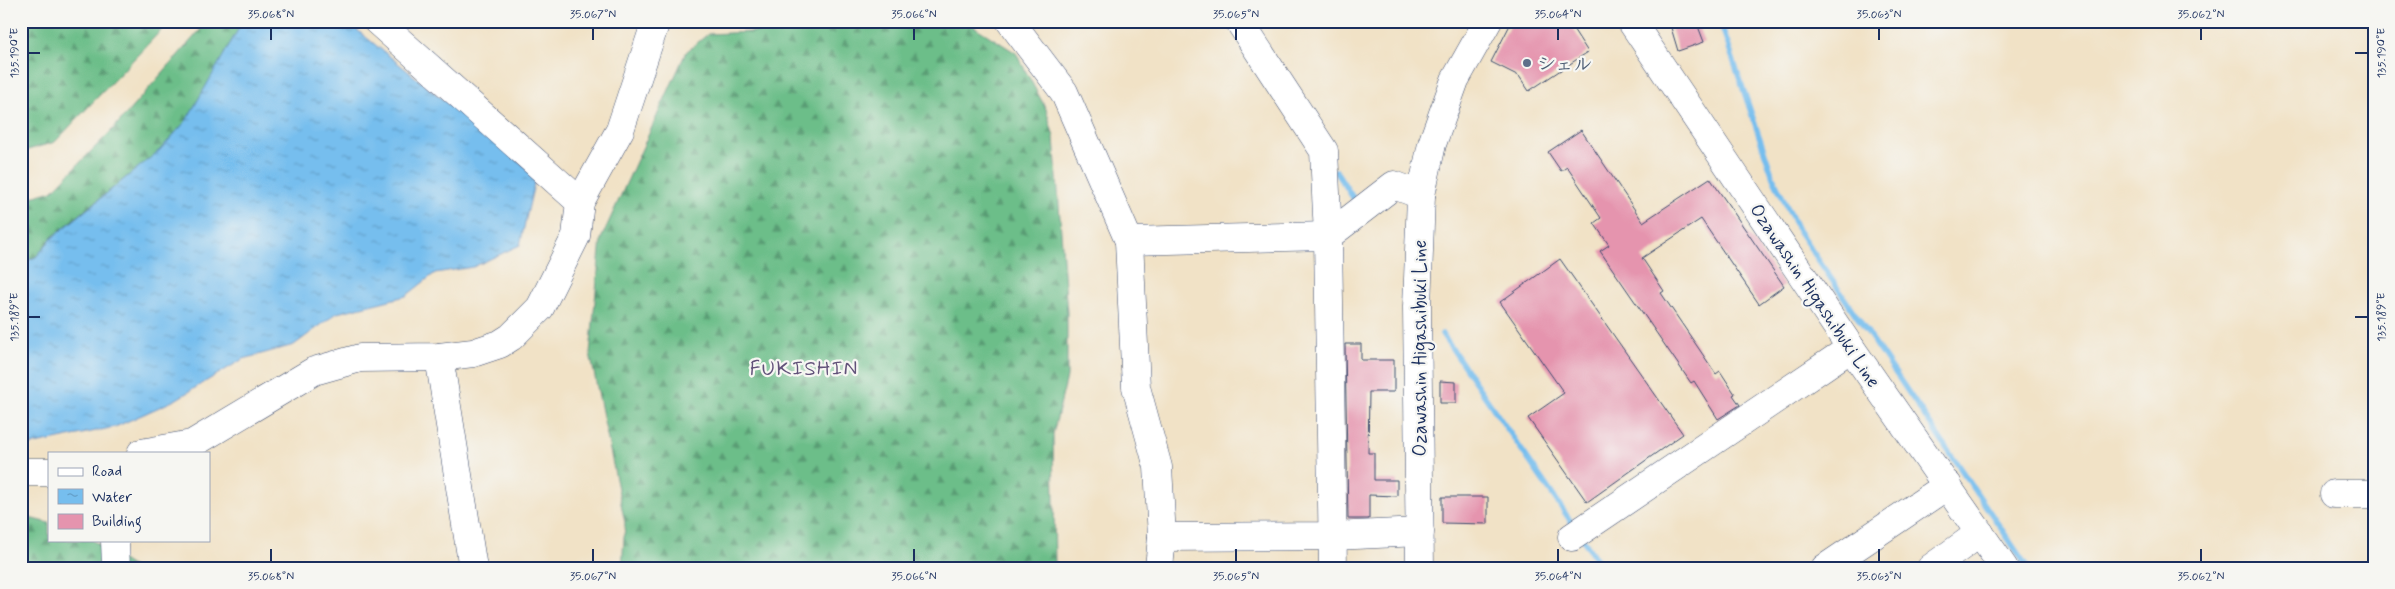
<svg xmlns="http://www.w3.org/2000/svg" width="2395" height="589" font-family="Mynerve,'Klee One',sans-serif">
	<defs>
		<pattern id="forest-firs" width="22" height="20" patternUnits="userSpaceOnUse" patternTransform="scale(1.25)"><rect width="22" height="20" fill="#6cbe89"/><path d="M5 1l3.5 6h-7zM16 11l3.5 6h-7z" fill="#589b73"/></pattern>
		<pattern id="water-ripples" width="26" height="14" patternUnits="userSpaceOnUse" patternTransform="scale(1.25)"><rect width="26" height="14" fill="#76beee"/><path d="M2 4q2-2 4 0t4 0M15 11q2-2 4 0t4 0" fill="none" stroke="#609bc4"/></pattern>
	</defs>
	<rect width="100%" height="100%" fill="#f6f6f2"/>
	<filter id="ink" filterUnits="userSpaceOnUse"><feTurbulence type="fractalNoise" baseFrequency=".02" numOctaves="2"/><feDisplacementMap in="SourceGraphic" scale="10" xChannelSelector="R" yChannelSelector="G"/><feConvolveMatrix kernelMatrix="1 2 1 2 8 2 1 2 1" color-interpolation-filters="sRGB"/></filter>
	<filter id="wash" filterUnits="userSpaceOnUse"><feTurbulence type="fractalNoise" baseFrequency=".0096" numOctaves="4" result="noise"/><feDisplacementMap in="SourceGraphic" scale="20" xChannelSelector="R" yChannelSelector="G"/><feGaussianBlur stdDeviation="1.12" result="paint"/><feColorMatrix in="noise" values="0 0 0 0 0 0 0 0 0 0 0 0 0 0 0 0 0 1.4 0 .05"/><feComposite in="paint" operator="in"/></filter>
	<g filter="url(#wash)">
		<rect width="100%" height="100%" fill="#f1e2c6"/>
		<g fill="url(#forest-firs)" stroke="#447674">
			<path d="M21,21H170L55,142L21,152Z"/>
			<path d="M208,21H243L186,121L160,150L52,237L36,257L21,263V200L52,191L113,129Z"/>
			<path d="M967,22L1016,53L1046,109L1054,137L1067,313V377L1053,434L1055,568H622L625,523L590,353L601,239L686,52L708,34Z"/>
			<path d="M21,516L49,523V540H92L135,568H21Z"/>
		</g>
		<path fill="url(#water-ripples)" stroke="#4876a6" d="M243,21H346L536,175L520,245L473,267L435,273L406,296L337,313L294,345L243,359L175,400L115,427L21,447V263L36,257L52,238L160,150L186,121Z"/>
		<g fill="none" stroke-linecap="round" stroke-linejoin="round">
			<g stroke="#76beee" stroke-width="5.5">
				<path d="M1720,21L1773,177L1798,230L2028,568"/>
				<path d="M1336,171L1357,204"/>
				<path d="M1442,334L1574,526"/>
				<path d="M1582,538L1602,568"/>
			</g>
		</g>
		<g id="blocks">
			<g fill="#e594ae">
				<path d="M1512,21H1568L1588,52L1529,91L1519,76L1491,62Z"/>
				<path d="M1669,21H1696L1704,42L1678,51Z"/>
				<path d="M1581,130L1643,222L1710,178L1784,286L1759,304L1701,219L1642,258L1664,291L1661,293L1716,374L1720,371L1735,394L1733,395L1740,405L1718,419L1694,381L1691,383L1600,251L1609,245L1594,223L1601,218L1567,167L1561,171L1548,152Z"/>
				<path d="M1560,259L1683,434L1587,502L1528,418L1564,393L1500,302Z"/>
				<path d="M1345,344H1361V360H1394V392H1369L1368,453H1374V480H1397V496L1369,495V519H1348Z"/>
				<path d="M1440,381L1456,382V403H1440Z"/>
				<path d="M1442,497H1488V524L1442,523Z"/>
			</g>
		</g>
	</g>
	<g filter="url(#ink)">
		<use href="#blocks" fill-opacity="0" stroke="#3b4a6e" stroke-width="1"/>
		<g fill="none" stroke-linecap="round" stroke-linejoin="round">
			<defs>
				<g id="minor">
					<path d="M377,21L580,202"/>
					<path d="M1010,21L1064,92L1129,241L1136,387L1158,467L1162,537L1159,568"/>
					<path d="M1239,21L1324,151L1328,236L1333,568"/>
					<path d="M1129,241L1328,236L1394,185L1421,195"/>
					<path d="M439,357L473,568"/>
					<path d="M141,453L192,444L314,371L360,358L439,357L473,353L500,344L511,337L540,308L576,236L580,202L620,130L656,21"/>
					<path d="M21,472H49"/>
					<path d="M2334,494H2374"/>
					<path d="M1162,537L1333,536L1420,532"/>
					<path d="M1572,537L1851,348"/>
					<path d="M115,540L116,568"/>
					<path d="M1825,568L1948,485"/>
					<path d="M1931,568L1980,533"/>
				</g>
				<g id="major">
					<path d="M1631,21L1851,348L2004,568"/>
					<path d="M1420,568L1417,307L1421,195L1432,144L1455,80L1488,21"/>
				</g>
			</defs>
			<use href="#minor" stroke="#3b4a6e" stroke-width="29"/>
			<use href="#major" stroke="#3b4a6e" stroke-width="29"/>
			<use href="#minor" stroke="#fff" stroke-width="28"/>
			<use href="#major" stroke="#fff" stroke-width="28"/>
		</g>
	</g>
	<path fill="none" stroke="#1b2f5e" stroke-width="2" d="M271,28V40M593,28V40M914,28V40M1236,28V40M1558,28V40M1879,28V40M2201,28V40M28,53H40M2355,53H2368M28,317H40M2355,317H2368M271,549V562M593,549V562M914,549V562M1236,549V562M1558,549V562M1879,549V562M2201,549V562"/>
	<circle fill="#5c6f8a" stroke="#f6f6f2" stroke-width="2" cx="1527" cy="63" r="5"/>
	<g text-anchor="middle" stroke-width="4.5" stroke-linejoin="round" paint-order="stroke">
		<g font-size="19" font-weight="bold" fill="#4e5e75" stroke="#f6f6f2" text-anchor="start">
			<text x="1537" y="70">シェル</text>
		</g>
		<g font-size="19" fill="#1b2f5e" stroke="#f6f6f2">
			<text transform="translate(1816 295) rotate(56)" y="7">Ozawashin Higashibuki Line</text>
			<text transform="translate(1419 348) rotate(-90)" y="7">Ozawashin Higashibuki Line</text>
		</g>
		<g font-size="21" letter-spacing="1" fill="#62527a" stroke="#f6f6f2">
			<text x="804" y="375">FUKISHIN</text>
		</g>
	</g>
	<rect width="2395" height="589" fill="none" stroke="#f6f6f2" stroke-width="55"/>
	<rect x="48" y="452" width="162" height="90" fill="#f6f6f2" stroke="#9ea6b7"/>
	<rect x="58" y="468" width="25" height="8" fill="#ffffff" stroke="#9ea6b7"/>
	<text x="92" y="476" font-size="15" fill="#1b2f5e">Road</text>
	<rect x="58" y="489" width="25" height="15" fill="url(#water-ripples)" stroke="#9ea6b7"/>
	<text x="92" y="502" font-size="15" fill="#1b2f5e">Water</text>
	<rect x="58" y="514" width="25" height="15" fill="#e594ae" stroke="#9ea6b7"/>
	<text x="92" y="526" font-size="15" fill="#1b2f5e">Building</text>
	<rect x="28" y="28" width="2340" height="534" fill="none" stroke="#1b2f5e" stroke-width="2"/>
	<g font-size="12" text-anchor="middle" fill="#1b2f5e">
		<text x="271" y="18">35.068°N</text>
		<text x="593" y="18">35.067°N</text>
		<text x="914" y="18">35.066°N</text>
		<text x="1236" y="18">35.065°N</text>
		<text x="1558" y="18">35.064°N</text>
		<text x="1879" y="18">35.063°N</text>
		<text x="2201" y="18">35.062°N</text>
		<text transform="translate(2381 53) rotate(-90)" y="4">135.190°E</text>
		<text transform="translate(14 53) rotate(-90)" y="4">135.190°E</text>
		<text transform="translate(2381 317) rotate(-90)" y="4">135.189°E</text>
		<text transform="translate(14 317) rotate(-90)" y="4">135.189°E</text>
		<text x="271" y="580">35.068°N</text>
		<text x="593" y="580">35.067°N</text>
		<text x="914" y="580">35.066°N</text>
		<text x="1236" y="580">35.065°N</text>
		<text x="1558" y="580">35.064°N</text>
		<text x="1879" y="580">35.063°N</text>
		<text x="2201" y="580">35.062°N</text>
	</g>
</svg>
